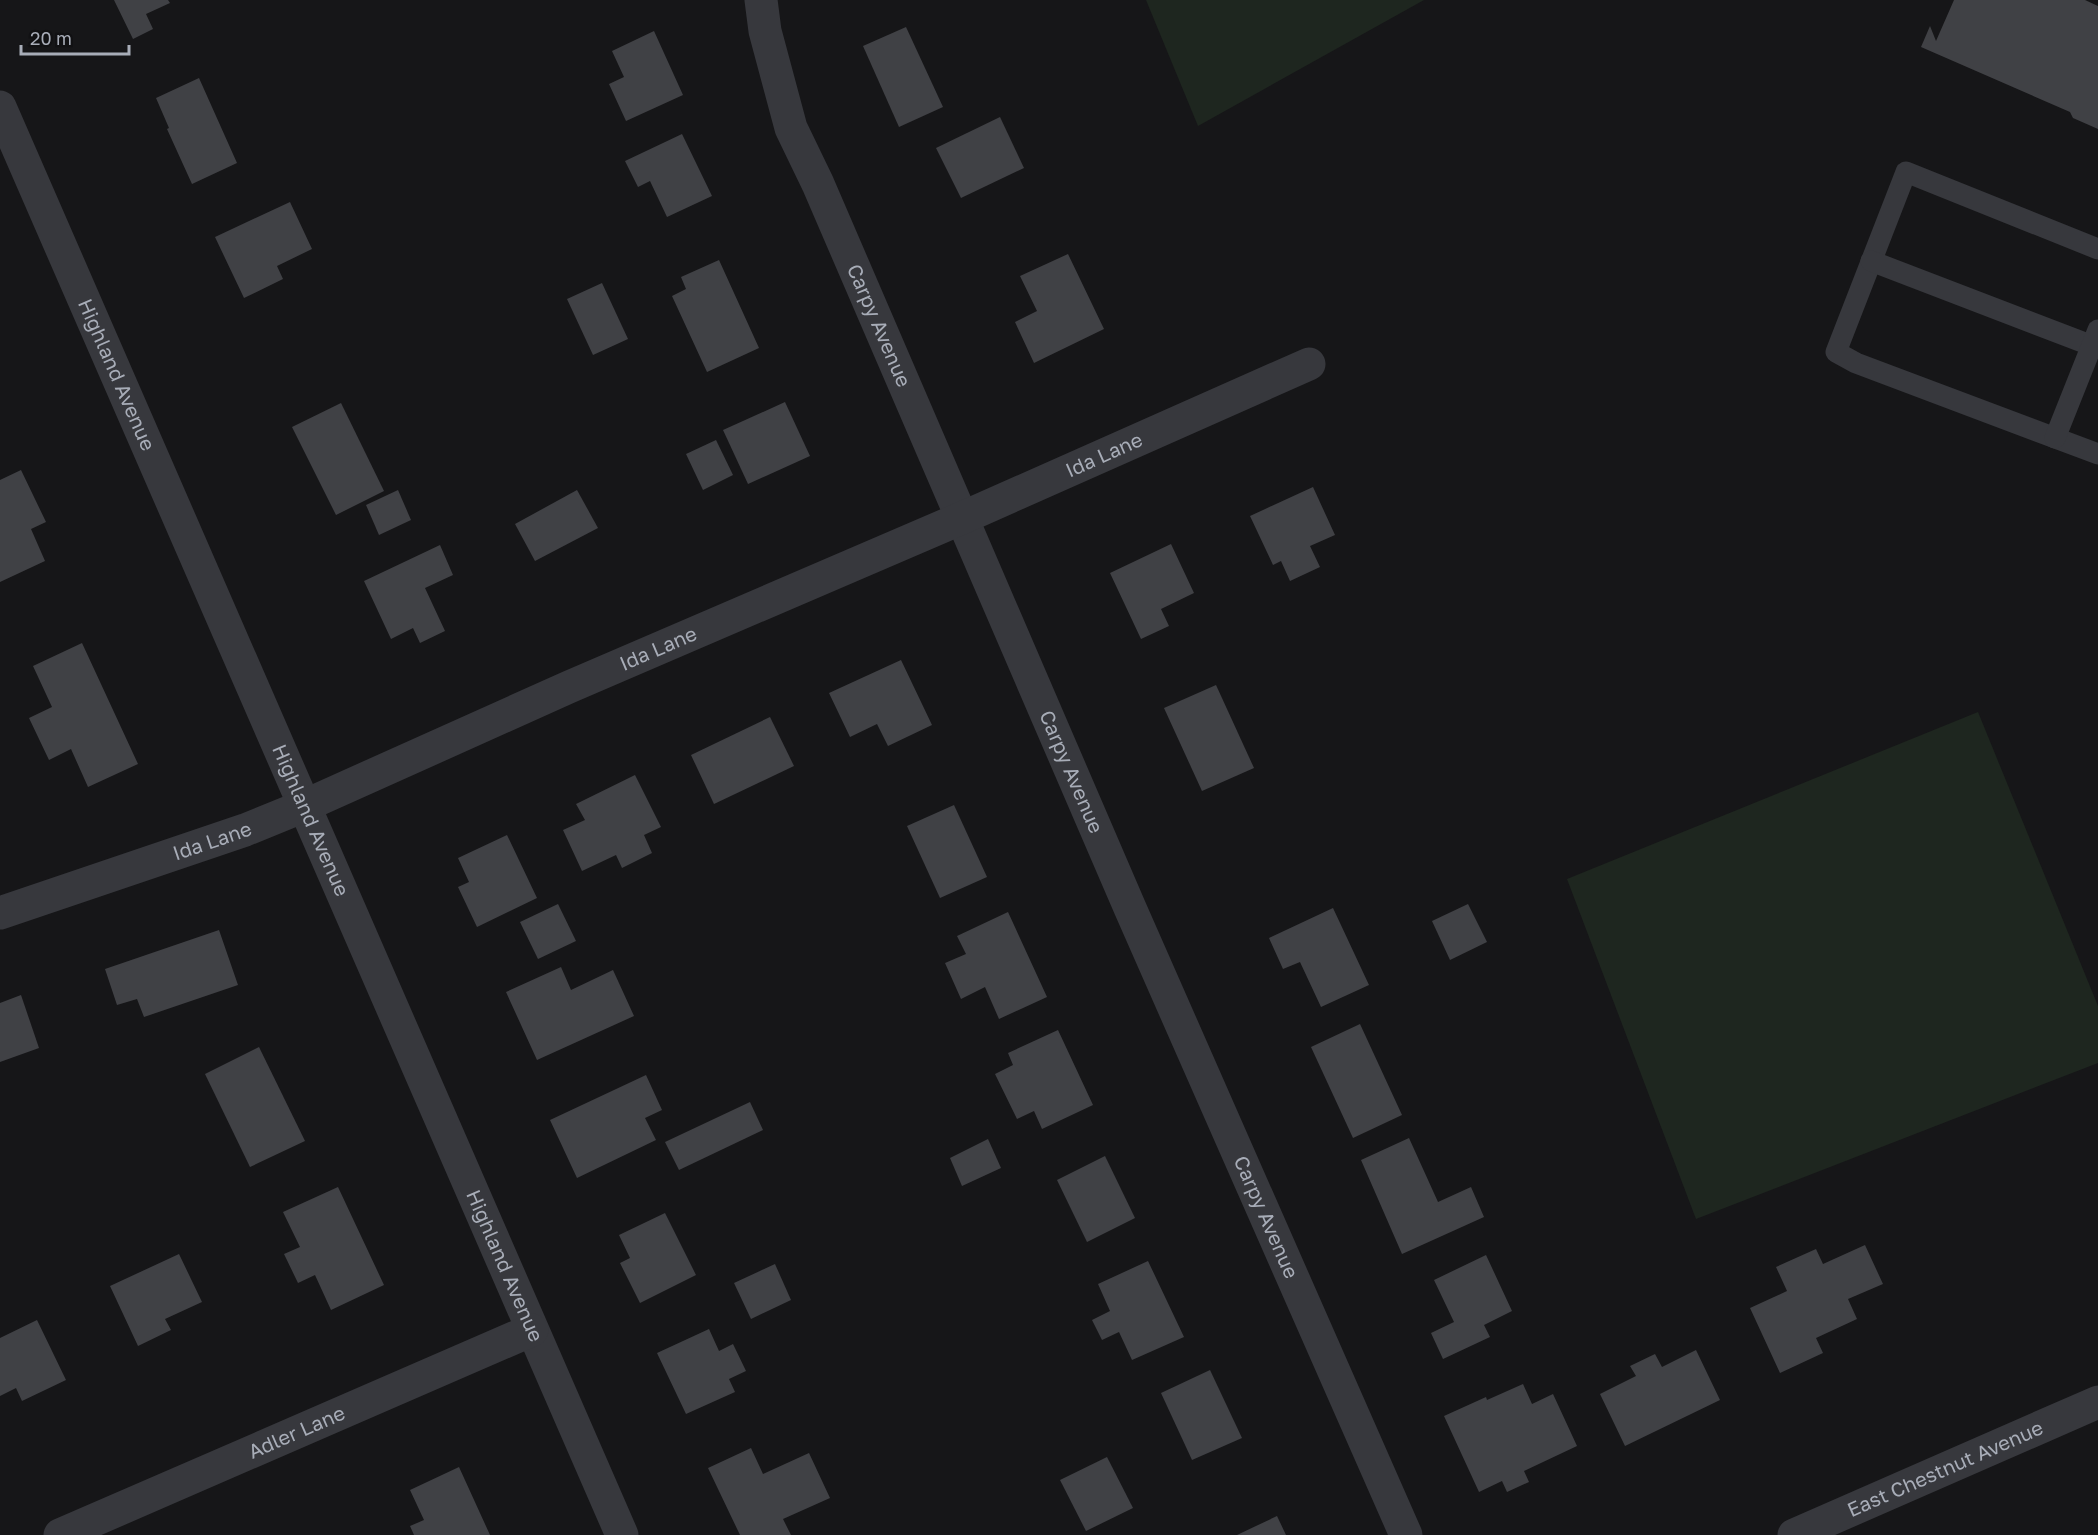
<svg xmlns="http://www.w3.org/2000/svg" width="2098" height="1535" font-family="'Golos Text',sans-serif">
	<rect width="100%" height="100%" fill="#161618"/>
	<g fill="#1e261f">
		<path d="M1146,0H1424L1198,126Z"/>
		<path d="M1978,712L2098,1006V1063L1696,1219L1567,879Z"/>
	</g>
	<g fill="#404145">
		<path d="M114,0H168L170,3L146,14L153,29L133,39Z"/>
		<path d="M1954,0H2085L2098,6V129L2073,118L2070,112L1921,47L1930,26L1936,41Z"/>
		<path d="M906,27L943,107L899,127L863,46Z"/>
		<path d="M654,31L683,95L626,121L609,84L624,77L612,51Z"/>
		<path d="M199,78L237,163L192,184L167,129L169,128L156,98Z"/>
		<path d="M1000,117L1024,168L961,198L936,148Z"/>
		<path d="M682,134L712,196L667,217L650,181L638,187L625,161Z"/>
		<path d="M290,202L312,249L277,266L283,279L244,298L215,237Z"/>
		<path d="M1068,254L1104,329L1034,363L1015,322L1037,311L1020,276Z"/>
		<path d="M719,260L759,348L707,372L672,296L686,289L681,277Z"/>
		<path d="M602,283L628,339L593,355L567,299Z"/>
		<path d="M785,402L810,456L748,484L723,430Z"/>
		<path d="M341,403L384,491L336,515L292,427Z"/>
		<path d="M716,440L733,475L703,490L686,454Z"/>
		<path d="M21,470L46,522L31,529L45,561L0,582V480Z"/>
		<path d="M1313,487L1335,535L1310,546L1320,567L1290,581L1281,561L1273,565L1250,516Z"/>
		<path d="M398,490L411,520L379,535L366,505Z"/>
		<path d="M577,490L598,528L535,561L515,524Z"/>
		<path d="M1171,544L1194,593L1161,609L1169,626L1141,639L1110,573Z"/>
		<path d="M440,545L453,575L425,588L445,631L420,643L413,628L391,639L364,581Z"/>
		<path d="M82,643L138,764L88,787L71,749L49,760L29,718L52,707L33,666Z"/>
		<path d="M901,660L932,725L888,746L877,724L850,737L829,693Z"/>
		<path d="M1216,685L1254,768L1202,791L1164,708Z"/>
		<path d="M770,717L794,766L714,804L691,755Z"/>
		<path d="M635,775L661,827L644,835L652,853L622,868L616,855L582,871L563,830L585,820L576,804Z"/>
		<path d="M954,805L987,877L940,898L907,826Z"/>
		<path d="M507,835L537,898L477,927L458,887L469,882L458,858Z"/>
		<path d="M558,904L576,941L538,959L520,922Z"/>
		<path d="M1468,904L1487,942L1450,960L1432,921Z"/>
		<path d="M1333,908L1369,985L1321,1007L1300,962L1283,969L1269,938Z"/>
		<path d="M1008,912L1047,997L999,1019L985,987L961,999L945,963L966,954L957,936Z"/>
		<path d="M219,930L238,985L144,1017L137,999L117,1005L105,969Z"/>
		<path d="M561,967L571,990L613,970L634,1016L537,1060L506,992Z"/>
		<path d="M21,995L39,1048L0,1062V1003Z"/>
		<path d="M1360,1024L1402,1115L1353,1138L1311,1047Z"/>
		<path d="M1058,1030L1093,1105L1042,1129L1034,1111L1017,1119L995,1074L1013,1065L1008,1053Z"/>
		<path d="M259,1047L305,1141L250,1167L205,1074Z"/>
		<path d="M646,1075L662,1110L645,1118L656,1140L577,1178L550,1120Z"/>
		<path d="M750,1102L763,1130L679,1170L665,1142Z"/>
		<path d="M1409,1138L1438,1202L1471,1187L1484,1217L1402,1254L1361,1160Z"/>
		<path d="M988,1139L1001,1168L962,1186L950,1158Z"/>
		<path d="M1105,1156L1135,1218L1087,1242L1057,1180Z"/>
		<path d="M338,1187L384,1285L331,1310L315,1275L298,1283L284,1254L300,1247L283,1212Z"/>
		<path d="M665,1213L696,1275L640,1303L620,1263L630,1258L619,1235Z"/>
		<path d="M1865,1245L1883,1284L1848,1299L1857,1319L1816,1338L1823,1353L1780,1373L1750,1308L1787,1291L1776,1267L1816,1249L1823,1264Z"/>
		<path d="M179,1254L202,1302L165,1319L171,1330L138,1346L110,1286Z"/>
		<path d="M1486,1255L1512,1311L1484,1325L1490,1337L1443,1359L1431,1333L1454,1322L1434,1280Z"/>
		<path d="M1148,1261L1184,1337L1132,1360L1119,1332L1102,1340L1092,1320L1110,1311L1098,1284Z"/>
		<path d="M775,1264L791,1300L751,1319L734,1283Z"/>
		<path d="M37,1320L66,1380L22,1401L16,1388L0,1396V1338Z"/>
		<path d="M709,1329L719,1351L733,1344L746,1371L729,1379L735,1392L686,1414L657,1353Z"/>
		<path d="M1696,1350L1720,1400L1625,1446L1600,1394L1636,1376L1630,1366L1655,1354L1662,1367Z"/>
		<path d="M1210,1370L1242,1438L1192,1460L1161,1393Z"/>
		<path d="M1523,1384L1532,1404L1553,1394L1577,1446L1524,1471L1529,1482L1507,1492L1502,1481L1479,1492L1444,1416L1486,1397L1487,1400Z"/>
		<path d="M751,1448L763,1474L809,1453L830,1498L783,1519L791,1535H740L708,1468Z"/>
		<path d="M1107,1457L1133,1508L1086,1531L1060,1480Z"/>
		<path d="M459,1467L490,1535H414L410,1526L424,1520L410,1490Z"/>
		<path d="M1277,1516L1286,1535H1237Z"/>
	</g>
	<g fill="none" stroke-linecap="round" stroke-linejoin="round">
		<g stroke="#37383d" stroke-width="21">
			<path d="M2098,249L1906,172L1836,352L1856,363L2098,454"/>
			<path d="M1871,261L2098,348"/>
			<path d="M2055,438L2098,330"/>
		</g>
		<g stroke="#37383d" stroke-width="33">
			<path id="s1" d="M761,0L765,31L791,128L818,184L1130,908L1406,1535"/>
			<path id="s2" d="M0,107L622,1535"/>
			<path id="s3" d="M0,913L245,830L304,806L569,687L962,518L1309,364"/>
			<path id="s4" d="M60,1535L532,1330"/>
		</g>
		<path stroke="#37383d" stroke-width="33" id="s5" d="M1794,1535L2098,1402"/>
	</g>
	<g text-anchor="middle" stroke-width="6" stroke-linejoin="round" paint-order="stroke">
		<g font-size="20" fill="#a8adb8" stroke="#111113">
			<text dy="7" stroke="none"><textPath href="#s1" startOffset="348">Carpy Avenue</textPath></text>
			<text dy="7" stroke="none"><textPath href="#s2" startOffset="292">Highland Avenue</textPath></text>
			<text dy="7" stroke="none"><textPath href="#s3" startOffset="1196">Ida Lane</textPath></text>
			<text dy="7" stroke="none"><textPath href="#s3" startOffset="710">Ida Lane</textPath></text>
			<text dy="7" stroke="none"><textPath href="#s1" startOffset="834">Carpy Avenue</textPath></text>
			<text dy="7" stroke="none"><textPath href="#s2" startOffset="778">Highland Avenue</textPath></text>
			<text dy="7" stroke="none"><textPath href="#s3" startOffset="224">Ida Lane</textPath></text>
			<text dy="7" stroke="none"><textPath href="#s1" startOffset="1320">Carpy Avenue</textPath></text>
			<text dy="7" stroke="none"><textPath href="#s2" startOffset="1264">Highland Avenue</textPath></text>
			<text dy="7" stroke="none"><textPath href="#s4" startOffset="258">Adler Lane</textPath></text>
			<text dy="7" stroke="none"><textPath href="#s5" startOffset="165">East Chestnut Avenue</textPath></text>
		</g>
	</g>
	<path d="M21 45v9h108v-9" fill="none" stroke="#a8adb8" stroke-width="3"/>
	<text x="30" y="45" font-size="18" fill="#a8adb8" stroke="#111113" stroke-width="4.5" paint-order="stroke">20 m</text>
</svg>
